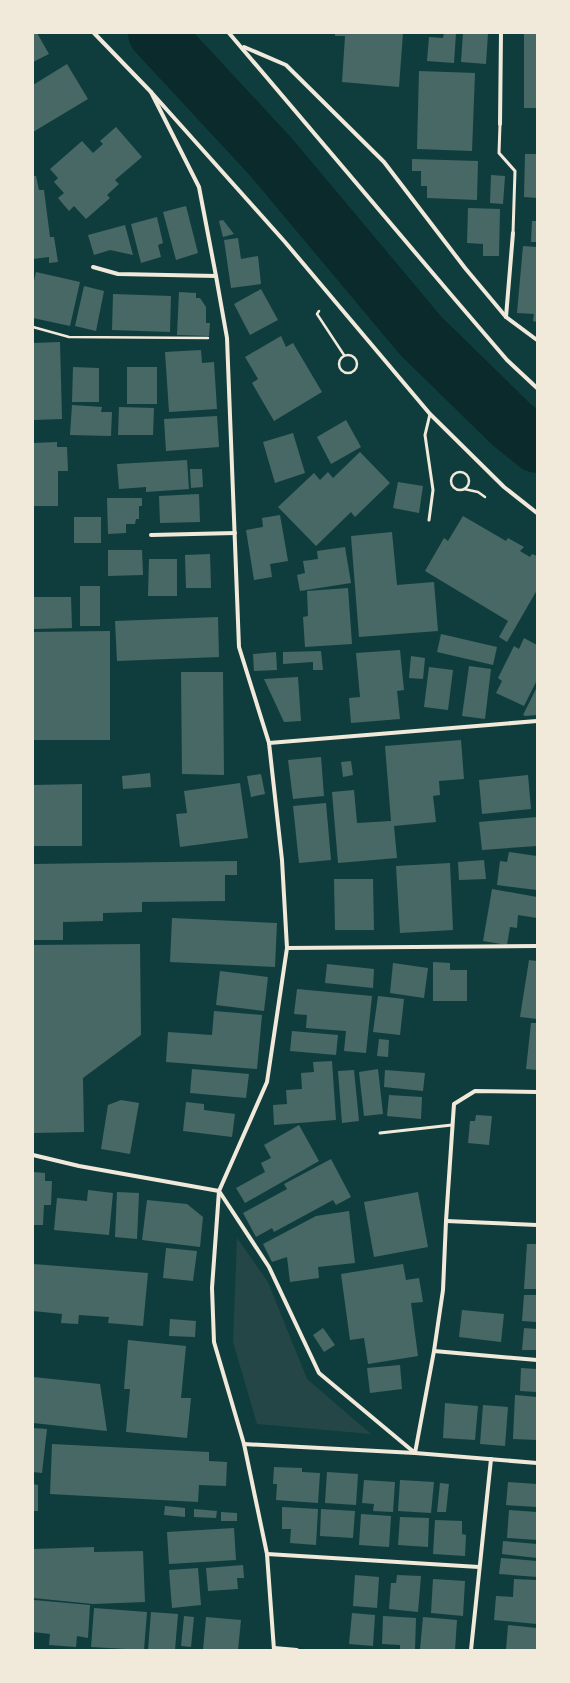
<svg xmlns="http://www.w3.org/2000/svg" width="570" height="1683" font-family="'DM Sans',sans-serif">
	<rect width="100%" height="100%" fill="#0f3d3e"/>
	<path fill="#244646" d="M237,1238L268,1282L307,1379L371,1434L257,1424L233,1342Z"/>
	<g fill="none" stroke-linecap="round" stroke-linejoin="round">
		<path stroke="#0a2a2b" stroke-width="56" d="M156,33L271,157L421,336L511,424L537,445"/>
	</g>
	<g fill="#486865">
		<path d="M33,33H37L49,54L33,62Z"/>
		<path d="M335,33H403L399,87L342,82L345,36H335Z"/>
		<path d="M444,33H456L454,63L427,61L429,37L443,38Z"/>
		<path d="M463,33H488L486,64L461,62Z"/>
		<rect x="524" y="33" width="13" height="75"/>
		<path d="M67,64L88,99L33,132V85Z"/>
		<path d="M419,71L475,73L472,151L417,149Z"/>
		<path d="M116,127L142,157L115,180L119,184L107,195L110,198L86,219L74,206L69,211L58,198L64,193L54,182L58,178L50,169L82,141L93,153L103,144L100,141Z"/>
		<path d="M525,154H537V198L524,197Z"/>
		<path d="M412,159L478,161L477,200L427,198V186H421V171H412Z"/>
		<path d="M491,175L505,176L503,204L490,203Z"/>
		<path d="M33,176H36L39,190H44L50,237H54L58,262L49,263V257L33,259Z"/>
		<path d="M186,206L198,253L176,260L163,212Z"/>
		<path d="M468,208L500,209L499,256H483V244L467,243Z"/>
		<path d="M157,217L163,243L158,245L161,257L141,263L131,224Z"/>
		<path d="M223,220L234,234L223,237L219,221Z"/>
		<path d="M532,221H537V242H531Z"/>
		<path d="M125,225L133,255L110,250L94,255L88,235Z"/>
		<path d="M238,238L241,259L258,256L261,284L231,288L224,240Z"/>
		<path d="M523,246L537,247V322L533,321L534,314L517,313Z"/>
		<path d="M36,272L80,282L70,326L33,318V285Z"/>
		<path d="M84,286L104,291L96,331L75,326Z"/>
		<path d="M261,289L278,320L250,335L234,304Z"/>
		<path d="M179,292L196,293V298H200L206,307V323H210L209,336L177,335Z"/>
		<path d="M113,294L171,296L170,332L112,330Z"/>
		<path d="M281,336L286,347L293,343L322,392L274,421L252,383L258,379L245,357Z"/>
		<path d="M60,342L62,419L34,420L33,343Z"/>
		<path d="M201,350L202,363L214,362L217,409L169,412L165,352Z"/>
		<path d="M73,367L99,368V402H72Z"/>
		<rect x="127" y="367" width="30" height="37"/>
		<path d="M72,405L102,407L101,412H112L111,436L70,435Z"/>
		<path d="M119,407L154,408L153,435H118Z"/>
		<path d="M217,416L219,447L166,451L164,419Z"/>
		<path d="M346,420L361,447L331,464L317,437Z"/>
		<path d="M293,433L305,473L275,483L263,442Z"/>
		<path d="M57,442V447H67L68,471H58V506H33V443Z"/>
		<path d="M360,452L390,483L355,517L351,512L316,546L278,507L314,473L320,480L328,472L333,478Z"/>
		<path d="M187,460L189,489L146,492V487L119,489L117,464Z"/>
		<path d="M190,469H202L203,487L191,488Z"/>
		<path d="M398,482L423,486L419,513L393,508Z"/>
		<path d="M199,494L200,522L160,523L159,496Z"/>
		<path d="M107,498H142V506H139V519H136L135,524H126V533L108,534Z"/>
		<path d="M280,515L288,561L270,564L272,577L254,580L246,530L263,527L262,518Z"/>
		<path d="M463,516L506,541L508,538L524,547L520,551L530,557L532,554L537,556V590L507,642L499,637L508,621L425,571L444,538L448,541Z"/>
		<rect x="74" y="517" width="27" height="26"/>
		<path d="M392,532L397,585L434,582L438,631L359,637L351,536Z"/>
		<path d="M345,547L351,583L300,591L297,575L305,573L303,561L318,559L317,551Z"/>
		<path d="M108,550H142L143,575L108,576Z"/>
		<path d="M210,554L211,588H186L185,555Z"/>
		<path d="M149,559H177V596H148Z"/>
		<rect x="80" y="586" width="20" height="40"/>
		<path d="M348,588L352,644L305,647L303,617L308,616L307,591Z"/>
		<path d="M33,597H71L72,628L33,629Z"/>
		<path d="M218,617L219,657L117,661L115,621Z"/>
		<path d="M110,631V740H33V632Z"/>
		<path d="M441,634L497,647L493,665L437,652Z"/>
		<path d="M524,638L537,645V680L524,706L496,693L502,681L498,678L514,646L519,649Z"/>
		<path d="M400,650L404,690L397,691L400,719L351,723L349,698L360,697L356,653Z"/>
		<path d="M321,651L323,670H313V662L283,664V652Z"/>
		<path d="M276,652L277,670L254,671L253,654Z"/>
		<path d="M411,656L425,658L423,679L409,678Z"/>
		<path d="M469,666L491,669L485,719L462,716Z"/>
		<path d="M429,667L453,670L448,710L424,707Z"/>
		<path d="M181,672H223L224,775L182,774Z"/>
		<path d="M298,677L301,721L284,722L264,679Z"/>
		<path d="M537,687V715L525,716L523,715Z"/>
		<path d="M461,740L464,779L439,781L440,795L433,796L436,822L394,826L397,858L338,863L332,792L354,790L357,823L391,821L385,746Z"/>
		<path d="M321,757L324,796L293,799L288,760Z"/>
		<path d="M351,761L353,775L343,777L341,762Z"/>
		<path d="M150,773L151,787L123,789L122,776Z"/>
		<path d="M261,774L265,794L251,797L247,776Z"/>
		<path d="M528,775L531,809L482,814L479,780Z"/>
		<path d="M240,783L248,838L180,847L176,814L187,813L184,791Z"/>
		<path d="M82,784V846H33V785Z"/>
		<path d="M326,803L331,860L299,863L293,806Z"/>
		<path d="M537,817V846L482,850L479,822Z"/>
		<path d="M509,852L537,856V890L497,885L500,861L507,862Z"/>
		<path d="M484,860L486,879L459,880L458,862Z"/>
		<path d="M237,861V875H225V901L142,902V912L103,913V921L63,922V940H33V864Z"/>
		<path d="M450,863L453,930L400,933L396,866Z"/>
		<path d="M334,879H373L374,930H335Z"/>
		<path d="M492,889L537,897V918L518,915L517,928L510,927L507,945L483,941Z"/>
		<path d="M172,918L277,923L275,967L170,962Z"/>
		<path d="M140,944L141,1035L83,1078L84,1132L33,1133V945Z"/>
		<path d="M529,960L537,961V1019L520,1017Z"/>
		<path d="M433,962L450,963V970H467V1001H433Z"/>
		<path d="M393,963L428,968L424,998L390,993Z"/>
		<path d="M327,964L374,969L373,988L325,983Z"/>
		<path d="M220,971L268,977L264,1011L216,1005Z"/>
		<path d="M297,989L372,996L366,1053L344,1051L346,1031L306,1028L307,1015L294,1014Z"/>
		<path d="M378,996L404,999L400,1035L373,1032Z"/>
		<path d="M214,1011L262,1015L257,1069L166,1062L168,1032L212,1035Z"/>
		<path d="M531,1023H537V1070L526,1069Z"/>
		<path d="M292,1031L338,1035L336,1055L290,1051Z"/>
		<path d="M379,1039L389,1040L388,1057L377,1056Z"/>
		<path d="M332,1061L336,1120L274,1125L273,1105L287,1104L286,1090L302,1089L301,1073L314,1072L313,1062Z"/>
		<path d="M192,1069L249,1074L246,1098L190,1093Z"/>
		<path d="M378,1069L383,1114L364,1116L359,1072Z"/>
		<path d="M354,1070L359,1121L342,1123L338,1071Z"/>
		<path d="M385,1070L425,1073L423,1091L384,1087Z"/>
		<path d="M389,1095L422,1097L421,1119L387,1116Z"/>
		<path d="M121,1100L139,1103L130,1154L101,1149L108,1105Z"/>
		<path d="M186,1102L204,1104V1110L235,1114L232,1137L183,1131Z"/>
		<path d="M476,1115L492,1116L489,1145L468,1143L470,1121H475Z"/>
		<path d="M299,1125L319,1161L245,1203L236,1188L265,1172L261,1163L271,1158L264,1145Z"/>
		<path d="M331,1159L351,1197L336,1205L333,1200L274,1232L272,1228L256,1237L243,1213L287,1189L284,1184Z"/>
		<path d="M33,1172L45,1173V1181H52L51,1205H44L43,1225H33Z"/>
		<path d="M88,1190L113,1193L109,1235L54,1230L57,1198L87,1201Z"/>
		<path d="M117,1192L139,1193L137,1239L115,1237Z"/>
		<path d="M418,1192L428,1247L374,1257L364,1202Z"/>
		<path d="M147,1200L187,1204L203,1217L200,1247L142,1240Z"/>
		<path d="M349,1211L355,1263L318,1267L319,1278L290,1282L287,1257L272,1262L263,1244L316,1216Z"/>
		<path d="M527,1244H537V1289H524Z"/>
		<path d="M166,1248L197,1251L193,1281L163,1278Z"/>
		<path d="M33,1264L148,1273L143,1326L108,1323L109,1317L79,1315L78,1324L61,1323L62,1314L33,1311Z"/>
		<path d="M403,1264L406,1280L419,1278L423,1302L411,1303L418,1356L368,1364L364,1338L350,1340L341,1274Z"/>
		<path d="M524,1295H537V1322L522,1321Z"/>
		<path d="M462,1310L504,1314L501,1342L459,1337Z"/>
		<path d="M170,1319L196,1321L195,1337L169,1336Z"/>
		<path d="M323,1328L335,1345L324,1352L313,1335Z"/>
		<path d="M524,1328L537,1329V1350H522Z"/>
		<path d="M128,1340L186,1346L181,1398H191L187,1438L126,1432L130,1389H124Z"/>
		<path d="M400,1365L402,1389L370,1393L367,1368Z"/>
		<path d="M521,1368L537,1369V1392L520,1391Z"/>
		<path d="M33,1377L100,1384L107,1431L33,1423Z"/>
		<path d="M515,1395L537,1397V1440L513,1439Z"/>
		<path d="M445,1403L478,1406L475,1440L443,1438Z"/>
		<path d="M483,1405L508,1407L505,1446L480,1444Z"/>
		<path d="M33,1428L47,1429L42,1473L33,1472Z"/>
		<path d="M52,1444L209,1452V1461L227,1462L226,1486L199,1485L198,1502L50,1494Z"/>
		<path d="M274,1467L302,1468V1472L320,1473L318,1503L276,1500L277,1484H273Z"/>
		<path d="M327,1472L358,1474L356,1505L325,1503Z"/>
		<path d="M364,1480L395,1482L393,1512L373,1511L374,1504L362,1503Z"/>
		<path d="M400,1480L434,1482L431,1513L398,1511Z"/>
		<path d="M508,1482L537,1484V1507L506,1505Z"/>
		<path d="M440,1483L449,1484L446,1512H437Z"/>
		<path d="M33,1484L38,1485V1511H33Z"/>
		<path d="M165,1506L185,1508V1517L164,1515Z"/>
		<path d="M282,1507L318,1509L316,1545L290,1543L291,1529H282Z"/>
		<path d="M194,1509L217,1511L216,1518L194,1517Z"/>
		<path d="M321,1509L355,1511L353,1538L320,1536Z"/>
		<path d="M509,1510L537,1512V1540L507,1538Z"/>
		<path d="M221,1512L237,1513V1521H221Z"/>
		<path d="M361,1514L391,1516L389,1547L359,1545Z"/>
		<path d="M400,1517L429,1518L428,1547L398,1545Z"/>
		<path d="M435,1520L462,1521V1534L466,1535L465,1556L433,1554Z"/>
		<path d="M234,1528L236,1560L169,1564L167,1532Z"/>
		<path d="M503,1541L537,1544V1558L502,1554Z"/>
		<path d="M94,1547V1552L143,1551L145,1602L93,1604L33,1598V1549Z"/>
		<path d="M501,1558L537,1561V1577L499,1574Z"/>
		<path d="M243,1565L244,1578H237L238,1589L208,1591L206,1568Z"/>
		<path d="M198,1568L201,1605L172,1608L169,1570Z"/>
		<path d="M355,1575L379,1577L377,1608L353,1606Z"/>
		<path d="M397,1575L421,1576L418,1612L389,1609L391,1583H396Z"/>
		<path d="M433,1579L465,1581L463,1616L431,1613Z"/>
		<path d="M514,1579L537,1580V1624L494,1620L496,1596L513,1597Z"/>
		<path d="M34,1600L90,1605L88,1638L77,1636L76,1647L49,1645L50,1634L33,1632Z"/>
		<path d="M94,1608L147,1612L144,1650L91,1647Z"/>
		<path d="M151,1612L178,1614L175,1650H148Z"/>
		<path d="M352,1613L375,1615L373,1646L349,1644Z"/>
		<path d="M184,1616L194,1617L191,1647L181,1646Z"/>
		<path d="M383,1616L416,1618L415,1650H400V1645L382,1644Z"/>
		<path d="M206,1617L241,1620L238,1650H203Z"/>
		<path d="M423,1617L457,1620L455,1650L420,1649Z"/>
		<path d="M508,1625L537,1628V1650H506Z"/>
	</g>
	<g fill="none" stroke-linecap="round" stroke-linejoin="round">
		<g stroke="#f1e9da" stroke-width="2.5">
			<path d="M319,311L317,314L344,355"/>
			<path d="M33,327L69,337L208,338"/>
			<circle cx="348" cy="364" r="9"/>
			<circle cx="460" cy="481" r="9"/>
			<path d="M464,489L478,492L485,497"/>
		</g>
		<g stroke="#f1e9da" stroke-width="3">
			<path d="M500,124L499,153L515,171L513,233"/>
			<path d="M429,520L433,490L425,435L430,414"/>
			<path d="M380,1133L452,1125"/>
		</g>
		<g stroke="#f1e9da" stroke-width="4">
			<path d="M94,33L151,92L285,242L430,414L504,487L537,513"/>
			<path d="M229,33L453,297L507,360L537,388"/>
			<path d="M244,47L286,65L384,162L465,268L506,317L537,340"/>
			<path d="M151,92L199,187L216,276L227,338L239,647L269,743L282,860L287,948L267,1082L219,1191L212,1288L214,1342L244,1444L267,1554L274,1650"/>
			<path d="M500,124L501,33"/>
			<path d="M93,267L118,274L216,276"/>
			<path d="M506,317L513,233"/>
			<path d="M151,535L235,533"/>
			<path d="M269,743L537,721"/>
			<path d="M287,948L537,946"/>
			<path d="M33,1155L79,1166L219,1191L269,1267L319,1373L415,1453L434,1351L443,1290L446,1221L454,1104L475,1091L537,1092"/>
			<path d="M446,1221L537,1225"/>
			<path d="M434,1351L537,1360"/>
			<path d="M244,1444L415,1453L537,1463"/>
			<path d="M267,1554L479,1567"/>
			<path d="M274,1648L297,1650"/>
			<path d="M471,1650L491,1459"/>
		</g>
	</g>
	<rect width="570" height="1683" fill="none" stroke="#f1e9da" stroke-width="68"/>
</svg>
